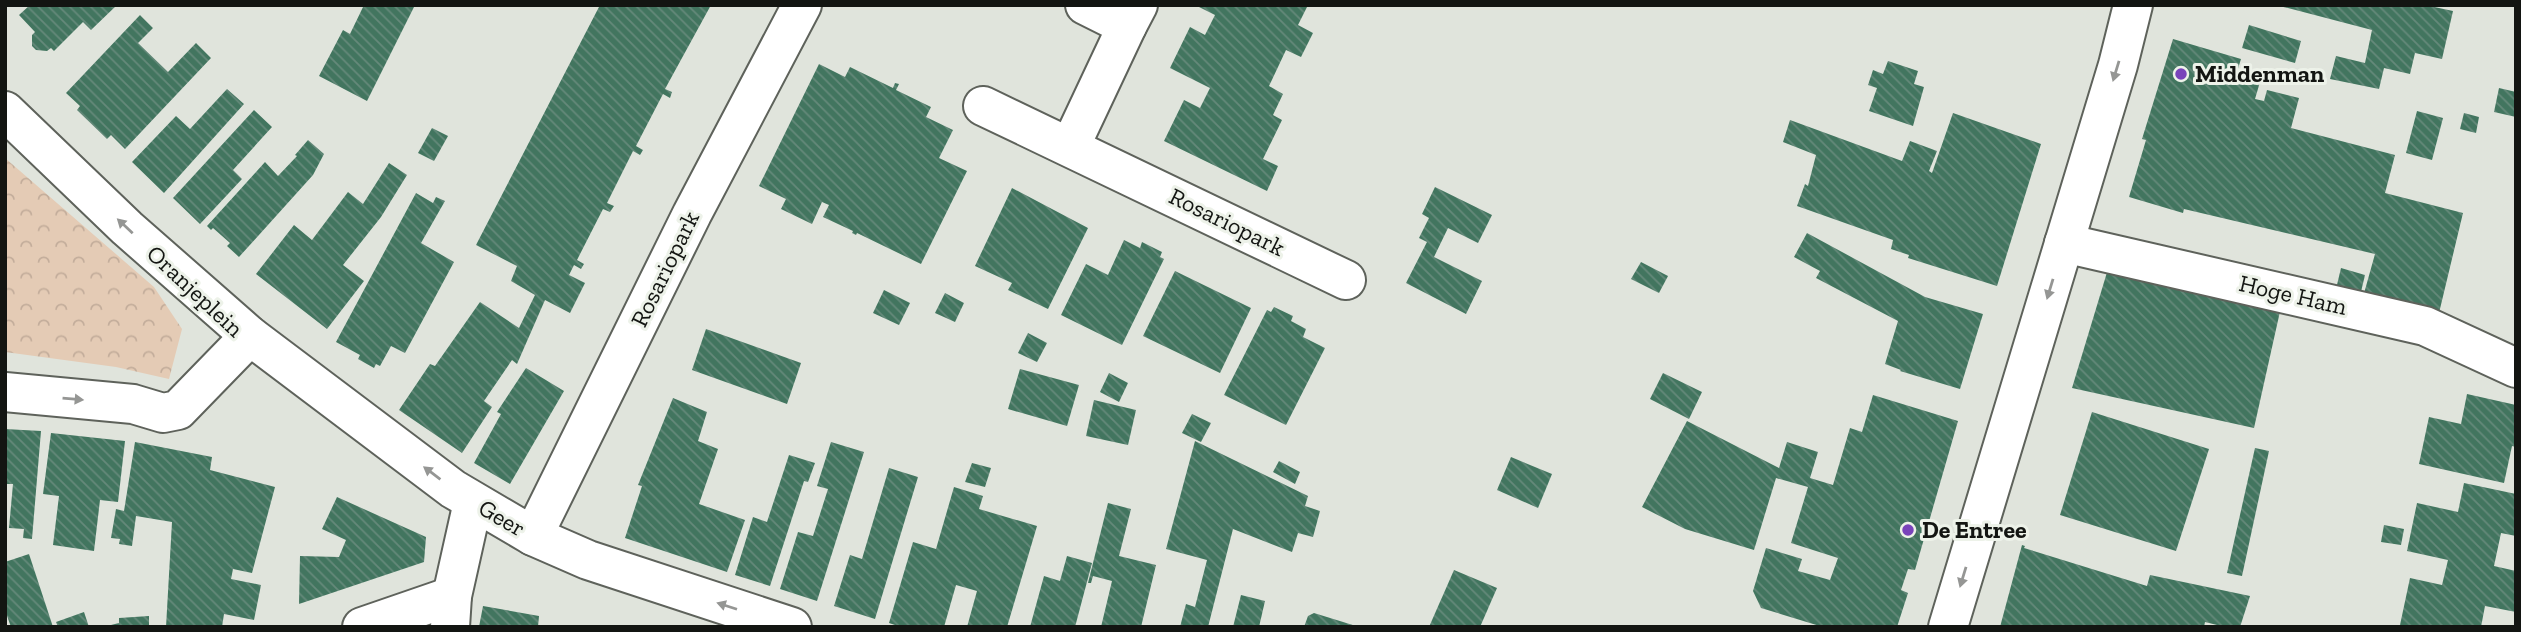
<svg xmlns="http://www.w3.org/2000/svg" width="2521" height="632" font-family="'Zilla Slab',serif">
	<defs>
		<pattern id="park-crowns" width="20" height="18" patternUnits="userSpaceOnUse" patternTransform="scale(1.75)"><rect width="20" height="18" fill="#e4cbb5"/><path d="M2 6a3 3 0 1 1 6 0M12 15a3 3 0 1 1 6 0" fill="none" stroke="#c3ad9b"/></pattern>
		<pattern id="building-back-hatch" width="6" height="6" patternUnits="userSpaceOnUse" patternTransform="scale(1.75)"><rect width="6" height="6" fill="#42755f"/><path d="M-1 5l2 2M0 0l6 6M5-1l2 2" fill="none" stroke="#65897a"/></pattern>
	</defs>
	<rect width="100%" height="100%" fill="#e0e4dc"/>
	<path fill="url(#park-crowns)" d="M5,158L154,287L182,329L169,379L116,367L5,352Z"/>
	<g fill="url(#building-back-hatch)">
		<path d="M30,5H117L91,30L83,22L54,51L51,48L47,51L36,50L32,46V35L35,32L19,15Z"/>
		<path d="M364,5H415L367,101L319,76L343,30L350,34Z"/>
		<path d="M600,5H711L665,89L672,92L670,98L663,94L636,146L643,150L640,155L633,151L607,203L614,206L610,212L603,209L577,260L584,264L581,269L574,265L569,275L585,283L570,313L545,300L517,364L512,360L484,401L492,407L462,453L399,410L430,364L435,366L480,302L519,328L535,295L511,281L517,266L476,245Z"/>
		<path d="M1200,5H1308L1298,25L1313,33L1301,57L1286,50L1269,86L1283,94L1273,115L1282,120L1263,159L1278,166L1267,191L1164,141L1184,100L1200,108L1210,88L1170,68L1190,27L1205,35L1215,15L1199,7Z"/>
		<path d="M2276,5H2425L2453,11L2442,59L2415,53L2410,74L2384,68L2379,89L2330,79L2336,56L2365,63L2372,30Z"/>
		<path d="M140,15L153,28L138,43L168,72L196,43L211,58L125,149L111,135L107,139L77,110L80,106L66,93Z"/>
		<path d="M2249,25L2301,41L2295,63L2242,48Z"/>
		<path d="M2173,39L2241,59L2236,75L2260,82L2255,99L2264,101L2267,90L2299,98L2291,128L2395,155L2385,193L2463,213L2439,313L2363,297L2375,254L2184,209L2183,213L2129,197L2146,140L2142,139Z"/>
		<path d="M1888,61L1918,71L1914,84L1924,87L1913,126L1869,111L1877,88L1868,85L1873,70L1883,74Z"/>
		<path d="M819,64L845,77L850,67L893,88L895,83L899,84L896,90L931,107L926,117L953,130L939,158L967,171L921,264L857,233L856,235L852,233L853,231L823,217L829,205L822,202L812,224L781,209L786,199L759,186Z"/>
		<path d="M2499,88L2516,92V117L2494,112Z"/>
		<path d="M227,89L244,104L164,193L132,162L176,116L190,129Z"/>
		<path d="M254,110L272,127L233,170L242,179L200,224L173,198Z"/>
		<path d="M2417,111L2443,118L2432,160L2406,153Z"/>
		<path d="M1953,113L2041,144L1997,286L1908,258L1909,255L1891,249L1893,240L1797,206L1805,184L1808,186L1816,155L1783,142L1790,120L1902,161L1910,141L1937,151L1929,171L1932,173Z"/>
		<path d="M2464,113L2479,117L2476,133L2460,129Z"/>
		<path d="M432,128L448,136L434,161L418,153Z"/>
		<path d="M308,140L324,154L313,175L239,257L227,246L230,243L213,228L211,230L207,226L265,162L278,176L297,156L295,155Z"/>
		<path d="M389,163L407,175L381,217L343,265L364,281L327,329L256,274L294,225L312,240L348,192L363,204Z"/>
		<path d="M1435,187L1492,215L1478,243L1448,228L1434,257L1482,281L1466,314L1406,283L1427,242L1419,238L1429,218L1422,214Z"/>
		<path d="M1012,188L1088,228L1048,309L1008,290L1012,283L975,266Z"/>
		<path d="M416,193L433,203L436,197L445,201L421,243L454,262L405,353L391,346L380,366L376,364L374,368L358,359L360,355L336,342Z"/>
		<path d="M1807,233L1925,297L1983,314L1960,389L1900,371L1901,370L1885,364L1898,321L1816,278L1820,271L1794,257Z"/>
		<path d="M1124,240L1140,248L1142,242L1162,252L1160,257L1164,259L1122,345L1061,315L1086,264L1108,275Z"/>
		<path d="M1641,262L1668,276L1659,293L1631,279Z"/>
		<path d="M2341,268L2365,275L2360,296L2336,289Z"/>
		<path d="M2108,269L2281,307L2254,428L2072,388Z"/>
		<path d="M1175,271L1251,308L1220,373L1143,336Z"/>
		<path d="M884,290L910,303L899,325L873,313Z"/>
		<path d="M945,293L964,303L955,322L935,313Z"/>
		<path d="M1274,307L1293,316L1291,321L1306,329L1303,337L1325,348L1286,425L1224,395L1267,310L1271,312Z"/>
		<path d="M706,329L801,363L787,404L692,370Z"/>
		<path d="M1028,333L1047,343L1037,362L1018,353Z"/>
		<path d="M526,368L564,391L510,484L474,463L501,414L497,412Z"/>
		<path d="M1020,369L1079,385L1067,426L1008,409Z"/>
		<path d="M1109,373L1128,383L1119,402L1100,392Z"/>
		<path d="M1663,373L1702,392L1689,419L1650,399Z"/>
		<path d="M2467,394L2516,405V447L2512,446L2504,483L2419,464L2429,417L2461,424Z"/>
		<path d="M1873,395L1958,421L1915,570L1908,569L1901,590L1908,593L1897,627H1823L1761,608L1753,591L1766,548L1802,559L1798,571L1830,580L1838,558L1791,543L1808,487L1776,478L1754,550L1685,529L1642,507L1687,421L1779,468L1787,442L1818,452L1810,478L1833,485L1850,428L1862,432Z"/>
		<path d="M673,398L707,412L698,441L718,449L699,504L745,520L727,572L625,538L642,486L638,485Z"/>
		<path d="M1094,400L1136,410L1128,445L1086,436Z"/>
		<path d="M2092,412L2209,449L2176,551L2060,515Z"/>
		<path d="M1192,414L1211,423L1201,442L1182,433Z"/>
		<path d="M5,429L41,431L32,539L23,538L24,529L9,528L13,484H5Z"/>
		<path d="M51,433L125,441L118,502L100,500L94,551L53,545L59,496L43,494Z"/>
		<path d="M1195,441L1308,496L1305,506L1320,511L1313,537L1298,533L1292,552L1233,529L1208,627H1180L1186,604L1195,607L1207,560L1166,549Z"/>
		<path d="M135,442L212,457L210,470L275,487L252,573L233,569L231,579L261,585L254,620L224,614L222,627H166L172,522L136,516L132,546L119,544L120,539L111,538L116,509L124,511Z"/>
		<path d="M831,442L864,452L817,601L780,589L798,532L813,536L828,489L817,486Z"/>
		<path d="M2255,448L2269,451L2242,576L2227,573Z"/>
		<path d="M789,455L815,463L808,482L804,481L770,586L735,575L753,517L767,522Z"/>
		<path d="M1511,457L1552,474L1538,508L1497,490Z"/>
		<path d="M1279,461L1300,472L1295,484L1273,472Z"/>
		<path d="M972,463L991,468L985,487L965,482Z"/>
		<path d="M889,468L918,477L875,619L834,606L850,555L862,559Z"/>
		<path d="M2464,483L2516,494V536L2501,533L2494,566L2516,571V612L2485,606L2481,627L2400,625L2410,578L2442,585L2448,560L2407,551L2417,503L2458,512Z"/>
		<path d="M954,487L983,496L979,509L1037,526L1007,627H967L977,591L956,585L944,627H901L889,623L913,542L936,549Z"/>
		<path d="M337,497L426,537L424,562L299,604L300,556L339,557L346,540L322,529Z"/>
		<path d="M1108,503L1131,509L1119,556L1156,565L1141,627H1101L1112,581L1093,576L1091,583H1088Z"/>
		<path d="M2384,525L2404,529L2401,545L2381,542Z"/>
		<path d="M2022,545L2025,546L2024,548L2147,586L2150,575L2250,596L2240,627H2225L2205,622L2204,627H2000Z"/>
		<path d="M29,554L53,627H11L6,613L5,562Z"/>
		<path d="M1067,556L1092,563L1075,627H1030L1044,576L1060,581Z"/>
		<path d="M1454,570L1497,588L1480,627H1429Z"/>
		<path d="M1241,595L1265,601L1259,627H1233Z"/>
		<path d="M483,606L539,616L538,627H479Z"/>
		<path d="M84,612L89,627H58L56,622Z"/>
		<path d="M1314,613L1356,626V627H1304L1308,616Z"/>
		<path d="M149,616V627H103L119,623V618Z"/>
	</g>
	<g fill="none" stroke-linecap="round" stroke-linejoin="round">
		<defs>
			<g id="minor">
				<path d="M1085,5L1127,26L1138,5"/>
				<path d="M983,106L1346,280"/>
				<path d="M5,111L127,228L250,336L453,489L533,536L588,560L792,627"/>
				<path d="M1070,147L1127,26"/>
				<path d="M2064,243L2425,326L2516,368"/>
				<path d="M5,392L133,404L163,413L178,410L250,336"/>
				<path d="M533,536L692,214L802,5"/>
				<path d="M362,627L452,596"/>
				<path d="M450,627L452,596L473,502"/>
				<path d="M1948,627L2118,65L2133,5"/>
			</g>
		</defs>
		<use href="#minor" stroke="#5e625b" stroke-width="42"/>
		<use href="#minor" stroke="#fff" stroke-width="38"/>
	</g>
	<defs><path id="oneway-solid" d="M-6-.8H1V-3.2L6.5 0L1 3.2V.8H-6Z" transform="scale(1.75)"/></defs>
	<g fill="#959694">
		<use href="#oneway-solid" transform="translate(2116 71) rotate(107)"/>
		<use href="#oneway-solid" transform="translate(125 226) rotate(-137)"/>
		<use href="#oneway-solid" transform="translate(2050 289) rotate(107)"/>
		<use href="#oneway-solid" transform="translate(73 399) rotate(5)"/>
		<use href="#oneway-solid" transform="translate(432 473) rotate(-143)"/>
		<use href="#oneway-solid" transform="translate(1963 577) rotate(107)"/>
		<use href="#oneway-solid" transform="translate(727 606) rotate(-162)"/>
	</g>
	<g fill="#7943ba" stroke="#edf2e9" stroke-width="2.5">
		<circle cx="2181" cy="74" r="7"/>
		<circle cx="1908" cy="530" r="7"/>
	</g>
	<g text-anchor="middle" stroke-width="6" stroke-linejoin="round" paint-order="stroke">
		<g font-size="24" font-weight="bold" fill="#131512" stroke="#edf2e9" text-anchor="start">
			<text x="2195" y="82">Middenman</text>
			<text x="1922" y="538">De Entree</text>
		</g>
		<g font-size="24" fill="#131512" stroke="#edf2e9">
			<text transform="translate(1227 222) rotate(26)" y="8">Rosariopark</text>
			<text transform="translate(665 269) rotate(-64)" y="8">Rosariopark</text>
			<text transform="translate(195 291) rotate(43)" y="8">Oranjeplein</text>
			<text transform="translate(2293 295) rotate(13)" y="8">Hoge Ham</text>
			<text transform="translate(502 518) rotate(30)" y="8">Geer</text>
		</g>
	</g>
	<rect width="2521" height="632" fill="none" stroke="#131512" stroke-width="14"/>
</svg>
